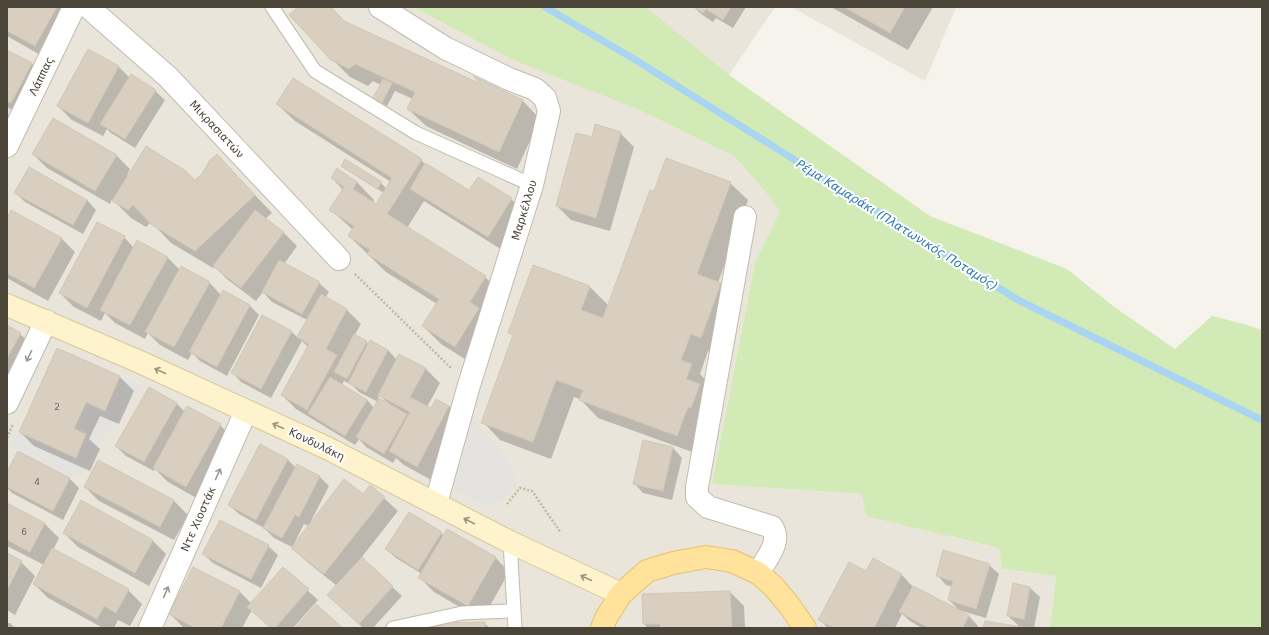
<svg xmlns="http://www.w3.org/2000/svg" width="1269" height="635" font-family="'DejaVu Sans',sans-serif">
	<rect width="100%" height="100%" fill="#f6f3ec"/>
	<g fill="#eae5da">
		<path d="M7,7H775L729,75L696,137L734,156L764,190L780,211L755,262L712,484L863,494L951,537L999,548L1002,569L1056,576L1050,628H7Z"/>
		<path d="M791,7H956L925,81Z"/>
	</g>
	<path fill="#d2eab5" d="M414,7H646L729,75L930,216L1067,269L1113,306L1175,349L1212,316L1244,324L1262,330V628H1050L1056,576L1002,569L999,548L866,516L862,494L712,484L755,262L780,211L764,190L734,156L640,110L511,59Z"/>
	<g fill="#e5e3e0">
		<path d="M123,377L144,386L103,439L91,462L74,478L10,447L16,433L77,459L89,433L79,427L88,406L105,412Z"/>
		<path d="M472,417L507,459L518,481L506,496L495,505L479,503L450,488Z"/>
	</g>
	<g fill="#0003" fill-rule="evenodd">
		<path d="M7,7H67L49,60L7,36Z"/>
		<path d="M299,7H331L345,22L485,87L478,79L523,101L540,119L517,169L426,126L408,109L413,99L395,91L387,106L379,102L374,97L381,85L373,81L368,86L350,77L332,59Z"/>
		<path d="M694,7H746L733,28L716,18L713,22L701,14Z"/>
		<path d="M831,7H933L908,50Z"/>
		<path d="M7,51L32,64L46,78L26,116L7,107Z"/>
		<path d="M88,51L119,67L130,78L155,91L165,100L135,148L111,133L107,129L103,136L72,120L58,106Z"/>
		<path d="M277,104L421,160L426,165L470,192L511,199L525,213L502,250L424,201L407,228L485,277L503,295L473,364L441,344L423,326L437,304L386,272L349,236L353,230L331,210L343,190L332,178L337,170L357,182L374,200L373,203L376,205L384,193L347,170L342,166L381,183L387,189L391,182L295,121Z"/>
		<path d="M620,133L634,147L610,231L571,220L557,206L592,139Z"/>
		<path d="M33,154L116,155L130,169L127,175L128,176L195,181L203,175L217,155L272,213L265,219L283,232L297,246L284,264L319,283L329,292L325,298L347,310L361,324L354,336L369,344L388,350L397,360L400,355L426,369L440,383L427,407L431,410L437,400L449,406L463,420L431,480L404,465L396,458L393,463L366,447L359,439L355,445L296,409L282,395L308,347L302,341L271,398L241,382L232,372L262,316L292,332L298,338L307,320L272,302L263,292L256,301L228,280L215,267L213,268L171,243L151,222L146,227L131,218L112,199L110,204L47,168ZM344,381L352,385L359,392L378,402L374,408L367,400L342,385ZM379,395L388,403L387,404L378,398Z"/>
		<path d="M29,169L87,200L96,210L83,234L25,202L16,193Z"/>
		<path d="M730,183L748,200L718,283L738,301L718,355L708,351L700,374L709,383L695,453L598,418L580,399L574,397L551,459L500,440L483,422L514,337L509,332L534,266L590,287L609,306L654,192Z"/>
		<path d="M7,220L61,238L75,252L48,301L7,278Z"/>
		<path d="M124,237L134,248L167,257L180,270L209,282L221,295L223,292L250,306L259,315L227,376L200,361L192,353L188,360L160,345L148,333L145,339L115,323L105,313L101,321L74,307L60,293Z"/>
		<path d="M7,327L20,334L30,343L7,385Z"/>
		<path d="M58,349L120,377L134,391L119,424L100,416L89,439L100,449L90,471L34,446L20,432Z"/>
		<path d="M149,388L177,404L185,412L220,425L234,439L200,500L168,482L155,469L154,471L126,456L116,446Z"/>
		<path d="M260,446L288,460L296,468L320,477L329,486L310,523L363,495L384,498L398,511L361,558L402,596L373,628H363L338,605L328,595L337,586L306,561L292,547L274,538L264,528L239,514L229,505ZM304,524L309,526L295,544H294Z"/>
		<path d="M673,448L682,458L672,500L643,493L634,483Z"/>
		<path d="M18,452L70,479L79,488L63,520L12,493L7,488V474Z"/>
		<path d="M98,462L174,501L188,515L174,540L99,501L85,487Z"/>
		<path d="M7,504L45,524L59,538L53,550L128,590L142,604L130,626L118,620L114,628H103L48,598L34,584L44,565L7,546Z"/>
		<path d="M447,530L496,558L509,572L482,620L434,592L420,578L422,574L396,558L386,549L441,533L444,536Z"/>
		<path d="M64,533L152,540L166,554L149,586L78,547Z"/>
		<path d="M268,546L278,555L261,588L213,563L203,554Z"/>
		<path d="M7,555L21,562L35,576L15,615L7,610Z"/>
		<path d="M873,560L902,575L913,587L969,616L978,626L977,628H922L910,621L902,614L895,628H828L819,619L866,572Z"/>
		<path d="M989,565L999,574L986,618L959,610L949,600L953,587L946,585L937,575Z"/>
		<path d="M194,568L240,592L252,604L283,568L318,600L293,628H271L252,610L242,628H184L170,614Z"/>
		<path d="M1014,584L1030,588L1040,597L1034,628H984L1020,627L1008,616Z"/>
		<path d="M730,592L744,606L745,628H648L644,624Z"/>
		<path d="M7,623H10L15,628H7Z"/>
		<path d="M484,623L490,628H436Z"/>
	</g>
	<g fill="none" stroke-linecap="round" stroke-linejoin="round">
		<path stroke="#a9d4f2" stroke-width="7" d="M545,7L634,59L1018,300L1262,420"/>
	</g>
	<g fill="#d8cfc1" stroke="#d3c7b4">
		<path d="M7,7H57L35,46L7,31Z"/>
		<path d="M298,7H331L344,21L481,84L473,76L523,100L499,152L407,109L415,92L355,64L349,69L331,60L289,15Z"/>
		<path d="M694,7H731L723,20L706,9L703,13Z"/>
		<path d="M844,7H905L890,33Z"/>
		<path d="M88,49L119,66L88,123L57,106Z"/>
		<path d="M7,50L32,63L11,103L7,101Z"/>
		<path d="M131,74L156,90L125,139L100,124Z"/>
		<path d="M293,78L422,159L387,214L486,276L470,302L479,308L455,347L422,326L439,299L367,254L370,250L348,236L354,226L329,210L344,187L331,178L337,168L357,182L353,189L376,204L392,178L276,104Z"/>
		<path d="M383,79L392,83L382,103L373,98Z"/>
		<path d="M53,118L117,155L95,191L32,154Z"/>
		<path d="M595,124L621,132L596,218L556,206L576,133L592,137Z"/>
		<path d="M146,146L186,171L195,180L202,174L210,160L217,154L255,195L195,251L152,225L133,205L128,210L112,201Z"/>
		<path d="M666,158L731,182L697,274L721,283L701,338L691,334L681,360L692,364L686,379L700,384L691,408L688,407L677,436L579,400L583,390L556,380L533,442L481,423L513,335L508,333L533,265L590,286L581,310L603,318L650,190L654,191Z"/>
		<path d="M345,159L382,182L377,189L341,166Z"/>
		<path d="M425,163L469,190L478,177L512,198L488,237L410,189Z"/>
		<path d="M29,167L87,200L73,225L14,193Z"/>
		<path d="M11,210L62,238L34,288L7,273V218Z"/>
		<path d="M255,210L284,232L241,288L213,266Z"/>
		<path d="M97,222L125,236L87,308L59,293Z"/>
		<path d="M137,240L168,257L130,325L100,310Z"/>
		<path d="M279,260L320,282L302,314L262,292Z"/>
		<path d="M181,266L210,282L174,347L145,332Z"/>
		<path d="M223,290L250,305L217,367L189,352Z"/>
		<path d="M321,294L347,309L326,349L337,355L307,410L281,395L309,344L297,337Z"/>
		<path d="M262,315L292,331L261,389L231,373Z"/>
		<path d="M7,325L21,333L7,358Z"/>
		<path d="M354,334L367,341L347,379L334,372Z"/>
		<path d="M370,340L388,350L366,392L348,383Z"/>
		<path d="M57,348L120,376L105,411L86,402L74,429L86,434L76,458L19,432Z"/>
		<path d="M399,354L426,368L410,397L431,408L436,399L449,406L417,467L389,451L410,412L378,395Z"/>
		<path d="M330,377L367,400L345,436L308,413Z"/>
		<path d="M149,387L177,403L144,462L115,446Z"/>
		<path d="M379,398L407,414L384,454L356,437Z"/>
		<path d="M187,406L221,424L186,487L153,468Z"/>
		<path d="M643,440L673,447L663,491L633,484Z"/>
		<path d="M260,444L288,459L256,520L228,505Z"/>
		<path d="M18,451L70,478L53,511L7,487V472Z"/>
		<path d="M98,460L174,500L160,527L84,487Z"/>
		<path d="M297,464L320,476L299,517L295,515L282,538L263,528Z"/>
		<path d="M344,479L363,494L370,485L385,497L324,574L291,548Z"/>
		<path d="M81,500L153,540L135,573L63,533Z"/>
		<path d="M7,503L45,523L30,552L7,540Z"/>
		<path d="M409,512L442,532L418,570L385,549Z"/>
		<path d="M220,520L269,545L251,579L202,554Z"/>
		<path d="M447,529L496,557L468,606L418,578Z"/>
		<path d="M52,548L129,589L116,613L104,606L97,619L33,584Z"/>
		<path d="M943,550L990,564L976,609L948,600L953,581L936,576Z"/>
		<path d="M7,553L22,561L7,590Z"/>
		<path d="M362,557L393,586L359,624L327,595Z"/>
		<path d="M873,558L902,574L874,628H834L818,620L849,562L866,571Z"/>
		<path d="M193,567L240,591L221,628H195L169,614Z"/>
		<path d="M283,567L309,589L275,628H271L247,607Z"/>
		<path d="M1013,583L1030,587L1024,619L1007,616Z"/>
		<path d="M913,586L969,615L963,628H929L899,612Z"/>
		<path d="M730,591L732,628H660V624H643L642,594Z"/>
		<path d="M316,604L343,628H295Z"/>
		<path d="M985,621L1029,628H983Z"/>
		<path d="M485,622V628H435V623Z"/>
	</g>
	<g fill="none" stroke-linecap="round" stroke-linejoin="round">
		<defs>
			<g id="service">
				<path d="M272,7L315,71L416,133L532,185"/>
				<path d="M510,542L515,628"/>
				<path d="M393,628L462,613L513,611"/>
			</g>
			<g id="minor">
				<path d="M88,7L168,77L339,259"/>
				<path d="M7,146L74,7"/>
				<path d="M745,217L697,487V497L708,507L772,527C782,542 766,559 758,573"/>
				<path d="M7,403L46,321"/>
				<path d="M150,628L246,411"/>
			</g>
			<path id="tertiary" d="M380,7L445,48L509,79L535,89L545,98L549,111L532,185L469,385L436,503"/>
			<path id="secondary" d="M7,305L140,362L327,448L510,542L621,594"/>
			<path id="primary" d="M602,628L606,618L621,594L647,571L673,563L706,557L732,561L758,573L773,586L789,605L805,628"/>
		</defs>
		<use href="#service" stroke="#c2bbae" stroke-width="15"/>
		<use href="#minor" stroke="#c2bbae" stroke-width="24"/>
		<use href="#tertiary" stroke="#c2bbae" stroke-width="24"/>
		<use href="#secondary" stroke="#d6c79b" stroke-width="24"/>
		<use href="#primary" stroke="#e6c16a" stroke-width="24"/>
		<g stroke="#c4b79f" stroke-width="2.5" stroke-dasharray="2 2" stroke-linecap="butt">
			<path d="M355,274L451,368"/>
			<path d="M7,438L13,424"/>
			<path d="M507,504L520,488L532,491L561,533"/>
		</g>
		<use href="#service" stroke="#fff" stroke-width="13"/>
		<use href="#minor" stroke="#fff" stroke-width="22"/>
		<use href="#tertiary" stroke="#fff" stroke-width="22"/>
		<use href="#secondary" stroke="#fff3cd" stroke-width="22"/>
		<use href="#primary" stroke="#ffe39c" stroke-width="22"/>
	</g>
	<defs><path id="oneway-shaft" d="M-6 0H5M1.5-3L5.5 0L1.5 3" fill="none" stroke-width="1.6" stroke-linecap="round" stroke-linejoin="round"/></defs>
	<g stroke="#9c9892">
		<use href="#oneway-shaft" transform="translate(29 356) rotate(116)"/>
		<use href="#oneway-shaft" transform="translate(218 474) rotate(-66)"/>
		<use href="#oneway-shaft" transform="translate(166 592) rotate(-66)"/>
	</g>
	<g stroke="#9c937c">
		<use href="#oneway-shaft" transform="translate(160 371) rotate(-155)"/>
		<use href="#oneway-shaft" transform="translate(278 426) rotate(-155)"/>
		<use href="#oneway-shaft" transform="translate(469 521) rotate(-152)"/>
		<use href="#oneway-shaft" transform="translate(586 578) rotate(-155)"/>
	</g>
	<g text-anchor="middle" stroke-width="4" stroke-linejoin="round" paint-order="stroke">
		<g font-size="9" fill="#6e675b">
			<text x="57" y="410">2</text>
			<text x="37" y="485">4</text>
			<text x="24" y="535">6</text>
		</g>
		<g font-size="11" fill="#4b4439" stroke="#fff">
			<text transform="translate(41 76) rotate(-64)" y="4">Λάππας</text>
			<text transform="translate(217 129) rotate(47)" y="4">Μικρασιατών</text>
			<text transform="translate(524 210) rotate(-73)" y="4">Μαρκέλλου</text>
			<text transform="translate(317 444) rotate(26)" y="4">Κονδυλάκη</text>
			<text transform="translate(198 519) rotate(-66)" y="4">Ντε Χιοστάκ</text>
		</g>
		<g font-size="12" font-style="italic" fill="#2e7ab2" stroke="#fff">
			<text transform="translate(897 225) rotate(32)" y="4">Ρέμα Καμαράκι (Πλατωνικός Ποταμός)</text>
		</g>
	</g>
	<rect width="1269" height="635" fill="none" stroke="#4b4439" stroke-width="16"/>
</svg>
